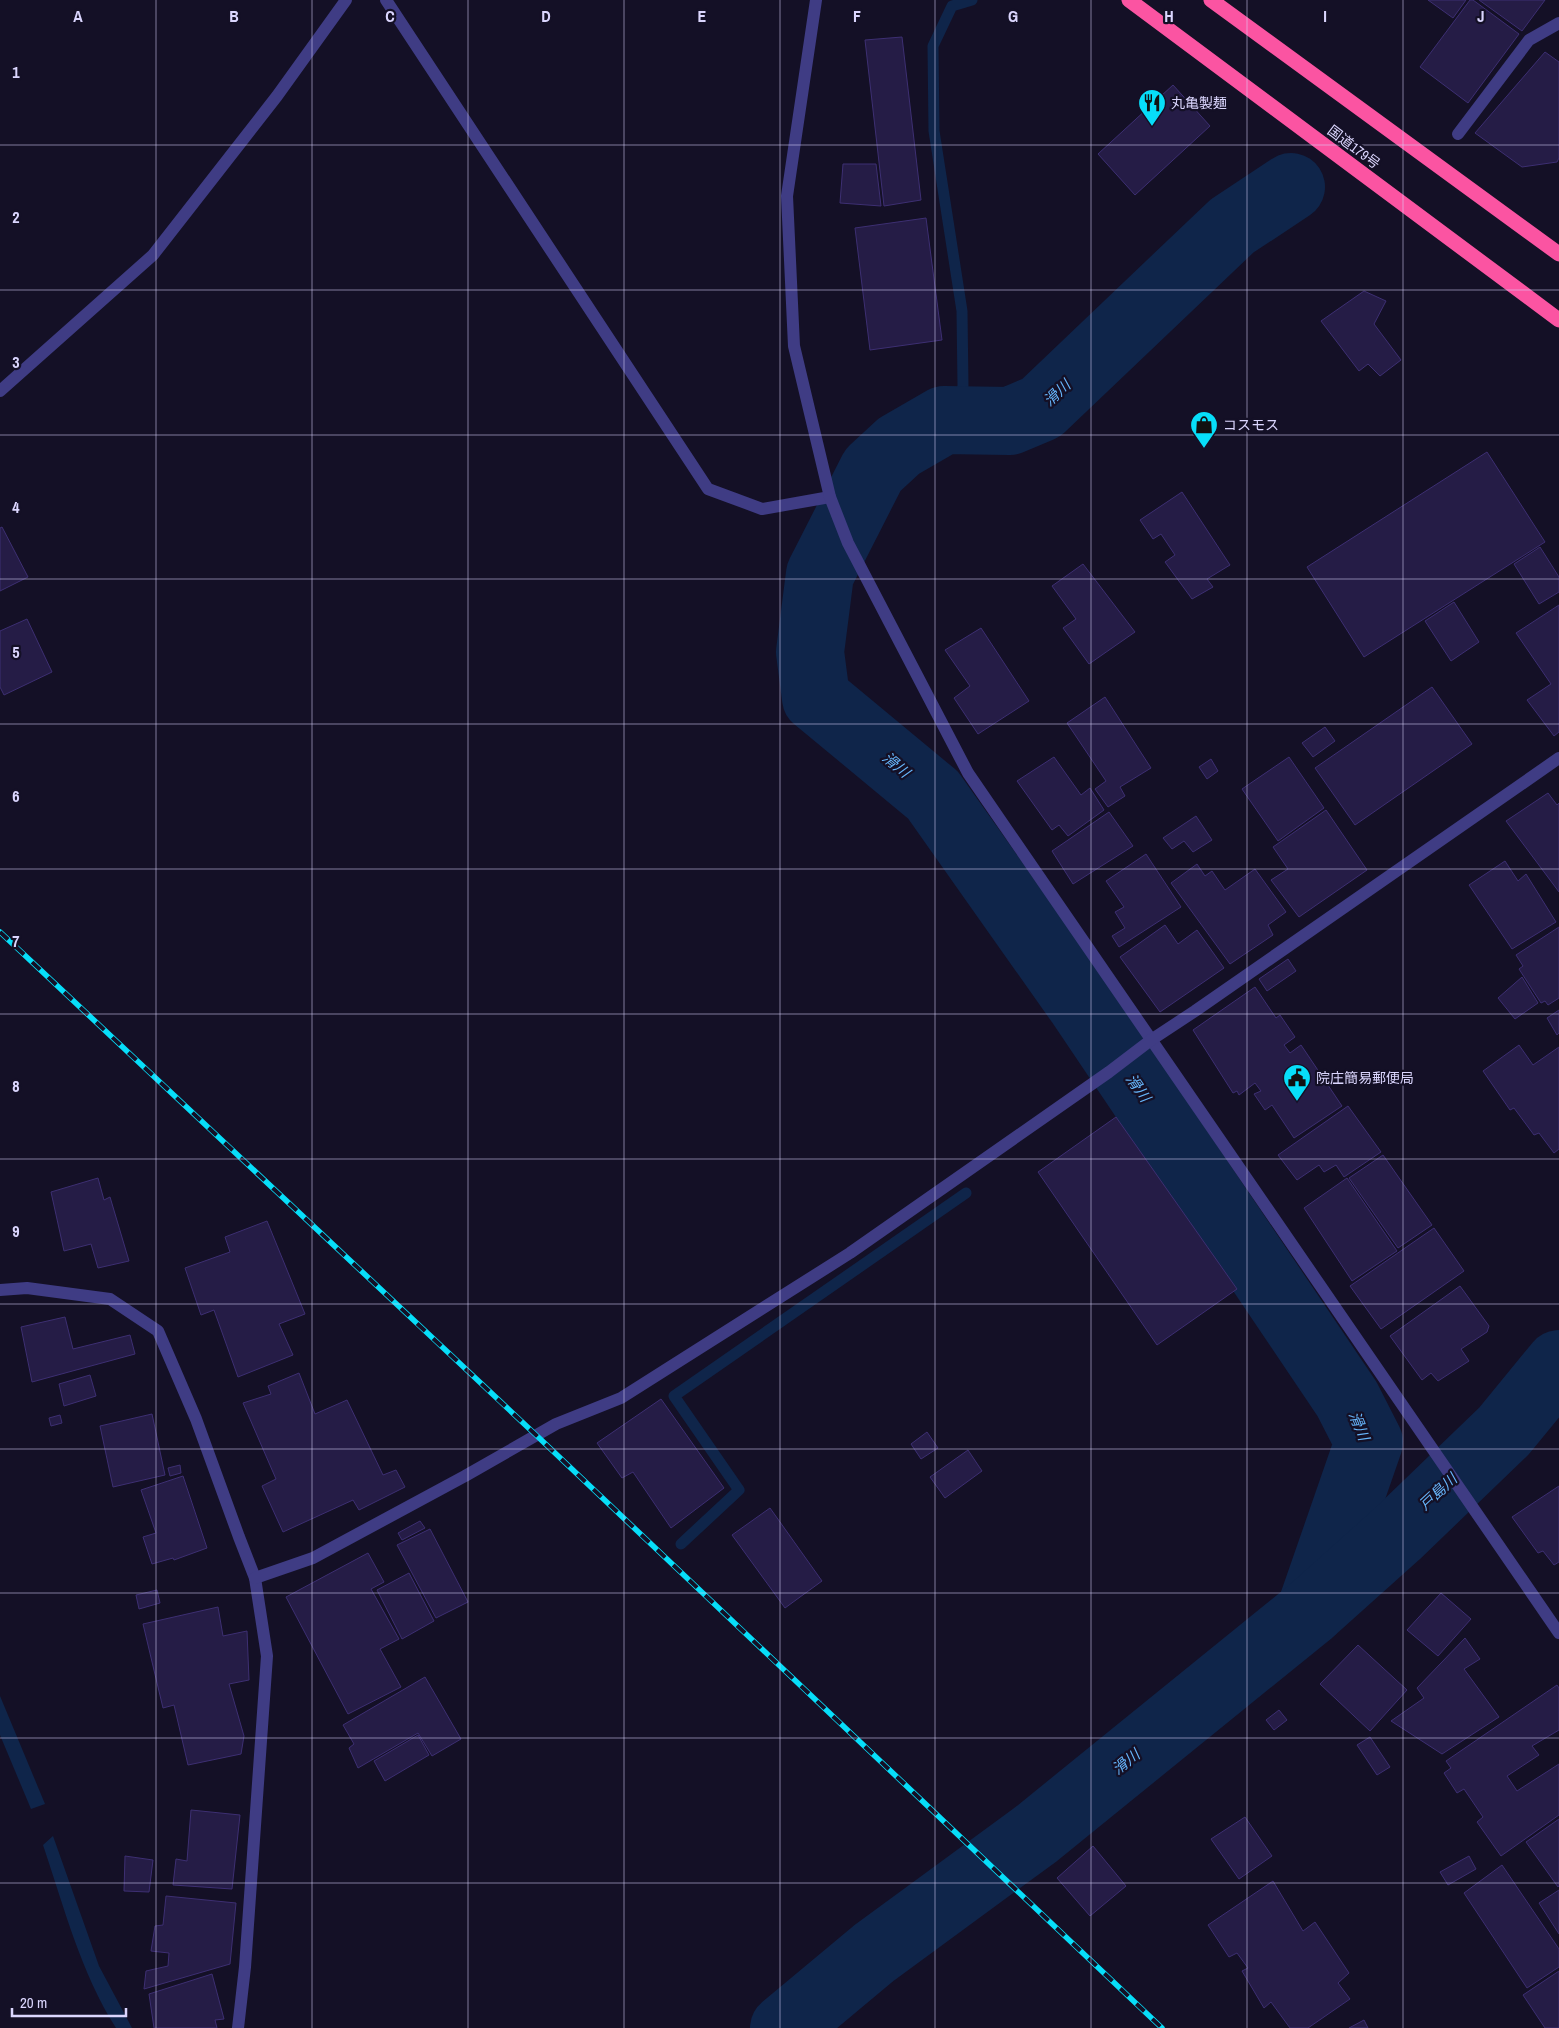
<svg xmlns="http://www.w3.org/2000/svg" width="1559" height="2028" font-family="'Archivo Narrow','Noto Sans JP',sans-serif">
	<rect width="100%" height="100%" fill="#141026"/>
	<g fill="#0f254a">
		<path d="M0,1696L45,1804L31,1809L0,1735Z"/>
		<path d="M53,1836L99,1966L132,2028H116C81,1973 64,1907 43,1845Z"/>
	</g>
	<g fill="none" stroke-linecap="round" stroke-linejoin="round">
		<g stroke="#0f254a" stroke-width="11">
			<path d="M953,421L963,386L962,311L934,131L933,46L952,6L972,0"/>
			<path d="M681,1544L739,1490L674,1396L966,1193"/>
		</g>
		<g stroke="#0f254a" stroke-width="68">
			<path d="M1291,187L1232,226L1041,408L1010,421L944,420L899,446L873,470L820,574L810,652L816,698L933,795L1080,1003L1347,1399L1369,1442L1310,1612"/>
			<path d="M784,2028L874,1953L1035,1835L1310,1612L1397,1534L1504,1431L1559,1364"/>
		</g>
	</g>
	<g fill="#251c46" stroke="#3d2f72">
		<path d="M1428,0H1466L1453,18Z"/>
		<path d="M1470,0H1473L1519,34L1468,103L1420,67Z"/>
		<path d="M1479,0H1545L1522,31Z"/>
		<path d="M902,37L921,200L884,206L865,40Z"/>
		<path d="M1545,52L1559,62V158L1557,162L1522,167L1475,133Z"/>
		<path d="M1173,85L1210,126L1135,195L1098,154Z"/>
		<path d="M843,164H876L881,206L840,203Z"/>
		<path d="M926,218L942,340L870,350L855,228Z"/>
		<path d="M1364,291L1386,301L1374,324L1401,360L1380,376L1368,364L1359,371L1321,321Z"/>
		<path d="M1487,452L1545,542L1364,657L1307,567Z"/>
		<path d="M1182,492L1230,565L1207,579L1213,587L1192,599L1165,562L1175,555L1161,534L1153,539L1140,520Z"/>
		<path d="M2,527L28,577L0,591V528Z"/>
		<path d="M1540,547L1559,577V592L1539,604L1514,564Z"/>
		<path d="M1083,564L1135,632L1089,664L1063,628L1076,619L1052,586Z"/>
		<path d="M1454,602L1479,642L1451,661L1425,621Z"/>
		<path d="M1559,605V732L1554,736L1527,700L1551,684L1516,633Z"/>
		<path d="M27,619L52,672L4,695L0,687V631Z"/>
		<path d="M981,628L1029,701L978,734L954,698L970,686L945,650Z"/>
		<path d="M1432,687L1472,744L1355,825L1315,768Z"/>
		<path d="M1105,697L1151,768L1120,787L1125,796L1108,807L1095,789L1106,781L1067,723Z"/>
		<path d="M1325,727L1335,741L1313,757L1302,743Z"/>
		<path d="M1054,757L1081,795L1090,788L1104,810L1068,836L1059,825L1052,830L1017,781Z"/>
		<path d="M1289,757L1324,808L1278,841L1242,789Z"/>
		<path d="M1211,759L1218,771L1207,779L1199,767Z"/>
		<path d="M1548,793L1557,805L1559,803V892L1506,821Z"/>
		<path d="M1326,810L1367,870L1299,917L1271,880L1288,869L1273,847Z"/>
		<path d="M1109,812L1133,846L1073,884L1052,851Z"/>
		<path d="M1196,816L1212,840L1193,852L1184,841L1172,849L1163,838Z"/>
		<path d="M1146,854L1181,907L1119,947L1112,936L1125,928L1115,912L1124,907L1106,881Z"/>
		<path d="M1505,861L1518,881L1526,874L1556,922L1512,949L1469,885Z"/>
		<path d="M1197,864L1205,876L1212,871L1225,890L1255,869L1286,912L1268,925L1273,935L1230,964L1171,883Z"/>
		<path d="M1165,925L1178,944L1197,930L1224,968L1160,1012L1120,957Z"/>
		<path d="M1559,927V998L1548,1005L1545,1001L1541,1003L1519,969L1523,966L1516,955Z"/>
		<path d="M1288,959L1296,971L1267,991L1259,979Z"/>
		<path d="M1522,977L1538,1003L1515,1019L1498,998Z"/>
		<path d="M1255,987L1276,1018L1280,1015L1295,1037L1284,1045L1290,1053L1301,1045L1342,1106L1294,1138L1272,1105L1265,1110L1254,1094L1261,1091L1255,1083L1239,1095L1237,1091L1233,1093L1193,1030Z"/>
		<path d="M1559,1010V1033L1557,1035L1547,1018Z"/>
		<path d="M1519,1045L1533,1065L1559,1047V1149L1554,1153L1539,1133L1534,1135L1514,1108L1510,1110L1483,1071Z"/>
		<path d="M1348,1106L1381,1152L1344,1177L1336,1165L1324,1172L1319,1165L1297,1180L1278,1155Z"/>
		<path d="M1116,1117L1237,1289L1157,1345L1038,1172Z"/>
		<path d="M1383,1155L1432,1225L1398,1248L1349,1178Z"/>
		<path d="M98,1178L104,1200L110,1197L129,1261L98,1268L91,1244L64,1251L51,1192Z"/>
		<path d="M1347,1178L1397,1251L1352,1281L1304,1208Z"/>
		<path d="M267,1221L305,1314L279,1324L293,1355L238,1377L214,1310L201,1315L185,1268L230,1252L225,1237Z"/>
		<path d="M1434,1228L1464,1271L1381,1329L1350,1286Z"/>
		<path d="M1460,1286L1489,1326L1487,1332L1461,1349L1469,1361L1438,1381L1431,1373L1422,1380L1390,1336Z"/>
		<path d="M65,1317L73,1349L130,1335L135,1354L32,1382L21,1327Z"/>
		<path d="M299,1373L315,1414L347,1400L383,1475L396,1470L405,1487L359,1510L353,1500L283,1532L262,1486L276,1479L243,1403L271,1394L268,1386Z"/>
		<path d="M90,1375L96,1396L64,1406L59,1384Z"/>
		<path d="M661,1399L724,1488L671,1528L633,1472L622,1478L597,1443Z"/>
		<path d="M152,1414L165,1475L113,1487L100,1426Z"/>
		<path d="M60,1415L62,1423L51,1426L49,1418Z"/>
		<path d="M927,1432L938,1448L921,1459L911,1444Z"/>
		<path d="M968,1450L982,1471L945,1498L930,1477Z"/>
		<path d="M180,1465L181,1473L170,1476L168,1468Z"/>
		<path d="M183,1476L207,1548L174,1560L173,1558L152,1564L143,1537L156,1533L141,1490Z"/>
		<path d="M1559,1486V1562L1554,1565L1543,1551L1538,1553L1512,1517Z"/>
		<path d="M770,1508L822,1581L785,1608L732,1535Z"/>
		<path d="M420,1521L425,1528L402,1540L398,1533Z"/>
		<path d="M430,1529L468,1602L436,1618L397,1545Z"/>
		<path d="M368,1553L384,1582L371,1589L399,1639L380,1649L401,1687L348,1714L286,1597Z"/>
		<path d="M409,1573L434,1621L402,1639L377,1590Z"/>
		<path d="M157,1590L160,1603L139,1609L136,1595Z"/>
		<path d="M1441,1593L1471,1619L1438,1656L1407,1630Z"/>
		<path d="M218,1607L223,1636L247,1631L249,1680L229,1684L244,1736L241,1754L188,1765L174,1705L163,1708L143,1624Z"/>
		<path d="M1465,1638L1480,1659L1464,1669L1499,1717L1442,1754L1391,1721L1424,1698L1417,1688Z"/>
		<path d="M1358,1645L1407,1690L1370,1731L1320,1684Z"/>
		<path d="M425,1677L461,1739L432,1756L418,1733L358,1768L349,1748L354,1744L343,1725Z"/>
		<path d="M1557,1685L1559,1688V1730L1532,1746L1539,1755L1507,1776L1517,1791L1559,1764V1815L1501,1856L1477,1822L1483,1817L1464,1789L1457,1793L1444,1773L1451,1768L1446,1761Z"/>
		<path d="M1279,1710L1287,1720L1274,1730L1266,1720Z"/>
		<path d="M418,1735L429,1755L385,1781L374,1761Z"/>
		<path d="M1370,1737L1390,1767L1377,1775L1357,1745Z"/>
		<path d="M191,1810L240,1815L232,1889L173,1885L176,1859L187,1861Z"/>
		<path d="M1245,1817L1272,1856L1239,1879L1211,1839Z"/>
		<path d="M1559,1819V1886L1558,1887L1526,1842Z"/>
		<path d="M1093,1846L1126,1886L1090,1916L1057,1878Z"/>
		<path d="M125,1856L153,1860L149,1892L124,1891Z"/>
		<path d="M1469,1856L1476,1869L1448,1885L1440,1872Z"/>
		<path d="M1502,1865L1559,1949V1967L1527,1988L1464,1893Z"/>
		<path d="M1273,1881L1303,1931L1315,1922L1349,1973L1338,1983L1350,1999L1308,2028H1290L1271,2002L1264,2008L1242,1971L1248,1968L1237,1953L1229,1957L1208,1925Z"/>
		<path d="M1559,1890V1934L1539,1903Z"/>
		<path d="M166,1896L236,1903L230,1964L144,1989L146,1971L168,1966L169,1953L151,1951L155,1926L163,1925Z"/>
		<path d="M1559,1971V2028H1545L1523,1995Z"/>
		<path d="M212,1974L224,2019L215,2020L217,2028H154L149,1994Z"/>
		<path d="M1364,2020L1368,2028H1349Z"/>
	</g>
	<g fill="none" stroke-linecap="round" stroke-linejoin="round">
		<g stroke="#3f3c84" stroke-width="12">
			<path d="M386,0L708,489L762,509L830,497"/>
			<path d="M816,0L787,196L794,346L830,497L848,543L968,773L1559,1633"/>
			<path d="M1458,134L1529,40L1559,23"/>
			<path d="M0,391L153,255L277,96L346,0"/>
			<path d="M0,1290L27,1288L110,1299L158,1331L196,1419L239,1537L255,1578L267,1656L245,1967L238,2028"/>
			<path d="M255,1578L313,1558L465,1476L556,1424L621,1398L850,1253L1109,1072L1151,1040L1195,1011L1559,758"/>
		</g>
		<g stroke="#fb54a2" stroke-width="15">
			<path d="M1129,0L1559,320"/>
			<path d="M1211,0L1559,254"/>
		</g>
		<defs>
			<path id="rail" d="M0,932L536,1435L1162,2028"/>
		</defs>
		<use href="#rail" stroke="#07def9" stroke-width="5.5"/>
		<use href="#rail" stroke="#141026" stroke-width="4" stroke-dasharray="11" stroke-linecap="butt"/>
	</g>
	<path fill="none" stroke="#dbd6fe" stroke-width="1" stroke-opacity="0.55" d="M156,0V2028M312,0V2028M468,0V2028M624,0V2028M780,0V2028M935,0V2028M1091,0V2028M1247,0V2028M1403,0V2028M0,145H1559M0,290H1559M0,435H1559M0,579H1559M0,724H1559M0,869H1559M0,1014H1559M0,1159H1559M0,1304H1559M0,1449H1559M0,1593H1559M0,1738H1559M0,1883H1559"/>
	<defs>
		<symbol id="restaurant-pin" viewBox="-11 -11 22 30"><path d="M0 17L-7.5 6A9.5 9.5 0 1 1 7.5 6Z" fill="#07def9" stroke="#141026"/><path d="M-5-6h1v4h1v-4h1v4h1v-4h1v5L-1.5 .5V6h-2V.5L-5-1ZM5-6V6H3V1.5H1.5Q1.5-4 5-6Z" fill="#111"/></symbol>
		<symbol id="shop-pin" viewBox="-11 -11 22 30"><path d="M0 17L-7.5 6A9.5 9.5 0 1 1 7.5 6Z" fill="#07def9" stroke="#141026"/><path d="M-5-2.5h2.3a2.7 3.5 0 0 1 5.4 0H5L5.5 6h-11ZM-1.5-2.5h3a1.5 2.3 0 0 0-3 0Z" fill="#111"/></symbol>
		<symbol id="civic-pin" viewBox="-11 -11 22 30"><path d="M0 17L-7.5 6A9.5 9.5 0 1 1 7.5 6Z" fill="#07def9" stroke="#141026"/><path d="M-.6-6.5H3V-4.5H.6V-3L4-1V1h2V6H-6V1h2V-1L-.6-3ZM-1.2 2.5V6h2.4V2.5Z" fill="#111"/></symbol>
	</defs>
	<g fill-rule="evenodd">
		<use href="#restaurant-pin" x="1136" y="87" width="32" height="43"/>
		<use href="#shop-pin" x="1188" y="409" width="32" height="43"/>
		<use href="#civic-pin" x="1281" y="1062" width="32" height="43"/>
	</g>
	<g text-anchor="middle" stroke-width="4.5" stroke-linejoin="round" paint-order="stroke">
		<g font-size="14" fill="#dbd6fe" stroke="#141026" text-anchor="start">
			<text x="1171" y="108">丸亀製麺</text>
			<text x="1223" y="430">コスモス</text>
			<text x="1316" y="1083">院庄簡易郵便局</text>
		</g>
		<g font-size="14" fill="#dbd6fe" stroke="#141026">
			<text transform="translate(1354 147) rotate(37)" y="5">国道179号</text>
		</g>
		<g font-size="15" font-style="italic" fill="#66b5fb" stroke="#141026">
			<text transform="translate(1057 393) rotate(-43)" y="5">滑川</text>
			<text transform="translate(896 765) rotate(40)" y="5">滑川</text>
			<text transform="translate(1138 1088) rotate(55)" y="5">滑川</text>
			<text transform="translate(1359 1426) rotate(68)" y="5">滑川</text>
			<text transform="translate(1438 1492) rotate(-43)" y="5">戸島川</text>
			<text transform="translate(1126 1762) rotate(-39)" y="5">滑川</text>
		</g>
	</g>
	<g font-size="16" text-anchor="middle" font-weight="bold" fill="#dbd6fe" stroke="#141026" stroke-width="4.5" stroke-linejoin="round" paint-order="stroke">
		<text x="78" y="22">A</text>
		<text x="234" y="22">B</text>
		<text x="390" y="22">C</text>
		<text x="546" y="22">D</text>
		<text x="702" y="22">E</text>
		<text x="857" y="22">F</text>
		<text x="1013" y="22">G</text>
		<text x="1169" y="22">H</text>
		<text x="1325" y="22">I</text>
		<text x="1481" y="22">J</text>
		<text x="16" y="78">1</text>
		<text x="16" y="223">2</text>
		<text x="16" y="368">3</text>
		<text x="16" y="513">4</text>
		<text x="16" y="658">5</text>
		<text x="16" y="802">6</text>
		<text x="16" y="947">7</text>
		<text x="16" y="1092">8</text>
		<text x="16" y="1237">9</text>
	</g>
	<path d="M12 2008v8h114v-8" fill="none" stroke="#dbd6fe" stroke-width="2.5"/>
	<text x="20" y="2008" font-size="15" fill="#dbd6fe" stroke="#141026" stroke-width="4" paint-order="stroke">20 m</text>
</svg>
